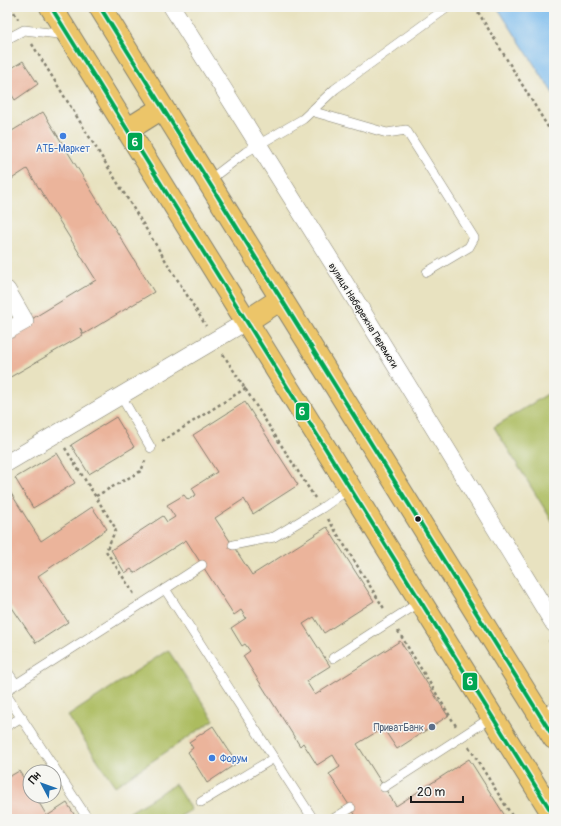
<svg xmlns="http://www.w3.org/2000/svg" width="561" height="826" font-family="Pangolin,sans-serif">
	<rect width="100%" height="100%" fill="#f6f6f2"/>
	<filter id="ink" filterUnits="userSpaceOnUse"><feTurbulence type="fractalNoise" baseFrequency=".025" numOctaves="2"/><feDisplacementMap in="SourceGraphic" scale="8" xChannelSelector="R" yChannelSelector="G"/><feConvolveMatrix kernelMatrix="1 2 1 2 8 2 1 2 1" color-interpolation-filters="sRGB"/></filter>
	<filter id="wash" filterUnits="userSpaceOnUse"><feTurbulence type="fractalNoise" baseFrequency=".012" numOctaves="4" result="noise"/><feDisplacementMap in="SourceGraphic" scale="16" xChannelSelector="R" yChannelSelector="G"/><feGaussianBlur stdDeviation="0.9" result="paint"/><feColorMatrix in="noise" values="0 0 0 0 0 0 0 0 0 0 0 0 0 0 0 0 0 1.4 0 .05"/><feComposite in="paint" operator="in"/></filter>
	<g filter="url(#wash)">
		<rect width="100%" height="100%" fill="#e8e2c0"/>
		<g fill="#acbc5f" stroke="#646c3e">
			<path d="M554,390V524L494,427Z"/>
			<path d="M168,650L214,720L115,786L68,716Z"/>
			<path d="M175,784L191,810L176,819H119Z"/>
		</g>
		<path fill="#78baed" stroke="#4a6b84" d="M497,7H554V95Z"/>
		<g id="blocks">
			<g fill="#ebb49b">
				<path d="M23,61L38,84L15,100L7,87V71Z"/>
				<path d="M43,112L154,292L84,334L80,328L83,335L7,379V334L96,280L27,169L7,182V134Z"/>
				<path d="M245,402L298,485L253,514L244,499L215,518L252,575L327,527L374,601L324,633L314,617L303,624L330,666L306,681L315,695L400,641L448,716L397,749L383,728L357,744L396,806L469,759L507,819H358L329,774L340,767L333,755L317,765L303,743L300,746L243,656L250,651L245,644L242,646L231,628L246,618L241,610L234,615L186,540L134,573L131,569L125,573L111,550L163,516L167,522L175,517L167,505L184,495L188,500L196,495L192,488L217,472L193,435Z"/>
				<path d="M116,417L134,447L89,474L71,445Z"/>
				<path d="M57,453L75,483L33,508L15,478Z"/>
				<path d="M7,487L41,541L92,507L107,529L38,576L68,622L36,643L11,606L7,609Z"/>
				<path d="M213,726L237,763L207,783L188,752L193,748L189,742Z"/>
				<path d="M19,771L30,788V796H35L47,816L67,803L77,819H7V778Z"/>
			</g>
		</g>
	</g>
	<g filter="url(#ink)">
		<use href="#blocks" fill-opacity="0" stroke="#827f6e" stroke-width="1"/>
		<g fill="none" stroke-linecap="round" stroke-linejoin="round">
			<defs>
				<g id="lane">
					<path d="M7,39L24,30L67,35"/>
					<path d="M311,111L387,133L406,130L474,238L469,247L427,272"/>
					<path d="M208,181L246,152L303,119L335,89L448,7"/>
					<path d="M121,396L151,448"/>
					<path d="M233,545L274,537L322,508L350,488"/>
					<path d="M165,589L202,565"/>
					<path d="M333,658L420,602"/>
					<path d="M7,671L16,684"/>
					<path d="M7,690L165,589L313,819"/>
					<path d="M7,696L88,819"/>
					<path d="M540,715L554,707"/>
					<path d="M7,726L22,717"/>
					<path d="M384,787L492,717"/>
					<path d="M201,802L274,758"/>
					<path d="M333,819L351,808"/>
				</g>
				<g id="street">
					<path d="M172,7L337,270L554,624"/>
					<path d="M7,290L25,321L7,331"/>
					<path d="M7,463L247,321"/>
				</g>
				<g id="primary">
					<path d="M51,7L554,816"/>
					<path d="M100,7L554,738"/>
					<path d="M127,130L162,108"/>
					<path d="M247,321L281,299"/>
				</g>
			</defs>
			<use href="#lane" stroke="#827f6e" stroke-width="10"/>
			<use href="#street" stroke="#827f6e" stroke-width="18"/>
			<use href="#primary" stroke="#827f6e" stroke-width="24"/>
			<g stroke="#827f6e" stroke-width="2.5" stroke-dasharray="3 3" stroke-linecap="butt">
				<path d="M11,7L18,19"/>
				<path d="M475,7L554,137"/>
				<path d="M32,44L206,326"/>
				<path d="M223,354L315,498"/>
				<path d="M162,441L246,388"/>
				<path d="M65,448L116,529L106,551L134,594"/>
				<path d="M96,496L141,471L146,459"/>
				<path d="M328,519L385,610"/>
				<path d="M398,631L456,726"/>
				<path d="M549,640L554,648"/>
				<path d="M469,747L514,819"/>
			</g>
			<use href="#lane" stroke="#fff" stroke-width="9"/>
			<use href="#street" stroke="#fff" stroke-width="17"/>
			<use href="#primary" stroke="#ecc569" stroke-width="22"/>
			<defs>
				<g id="bus-1">
					<path d="M51,7L554,816"/>
					<path d="M100,7L554,738"/>
				</g>
			</defs>
			<use href="#bus-1" stroke="#f6f6f2" stroke-width="7"/>
			<use href="#bus-1" stroke="#00a651" stroke-width="4"/>
		</g>
	</g>
	<g fill="#3f7fe0" stroke="#f6f6f2" stroke-width="1.5">
		<circle cx="63" cy="136" r="4"/>
		<circle cx="212" cy="758" r="4"/>
	</g>
	<circle fill="#1c1c1c" stroke="#f6f6f2" stroke-width="1.5" cx="418" cy="519" r="3.5"/>
	<circle fill="#5c6f8a" stroke="#f6f6f2" stroke-width="1.5" cx="432" cy="727" r="4"/>
	<g text-anchor="middle" stroke-width="3" stroke-linejoin="round" paint-order="stroke">
		<g font-size="10" fill="#366cbe" stroke="#f6f6f2">
			<text x="63" y="152">АТБ-Маркет</text>
			<text x="220" y="762" text-anchor="start">Форум</text>
		</g>
		<g font-size="10" fill="#1c1c1c" stroke="#f6f6f2">
			<text transform="translate(364 315) rotate(58)" y="4">вулиця Набережна Перемоги</text>
		</g>
		<g font-size="10" fill="#4e5e75" stroke="#f6f6f2" text-anchor="end">
			<text x="424" y="731">ПриватБанк</text>
		</g>
	</g>
	<g stroke="#f6f6f2" stroke-width="1.5">
		<rect x="127" y="132" width="16" height="19" rx="4" fill="#00a651"/>
		<rect x="295" y="402" width="15" height="19" rx="4" fill="#00a651"/>
		<rect x="462" y="672" width="16" height="19" rx="4" fill="#00a651"/>
	</g>
	<g font-size="11" text-anchor="middle" font-weight="bold" fill="#fff">
		<text x="135" y="146">6</text>
		<text x="302" y="415">6</text>
		<text x="470" y="685">6</text>
	</g>
	<rect width="561" height="826" fill="none" stroke="#f6f6f2" stroke-width="24"/>
	<g transform="translate(42 784) rotate(311)"><circle r="19" fill="#f6f6f2" stroke="#9f9f9c"/>
	<path d="M0-3L7 15L0 10L-7 15Z" fill="#1f6fb2"/>
	<text y="-6" font-size="11" font-weight="bold" text-anchor="middle" fill="#1c1c1c">Пн</text>
	</g>
	<path d="M411 796v6h52v-6" fill="none" stroke="#1c1c1c" stroke-width="2"/>
	<text x="417" y="796" font-size="12" fill="#1c1c1c" stroke="#f6f6f2" stroke-width="3" paint-order="stroke">20 m</text>
</svg>
